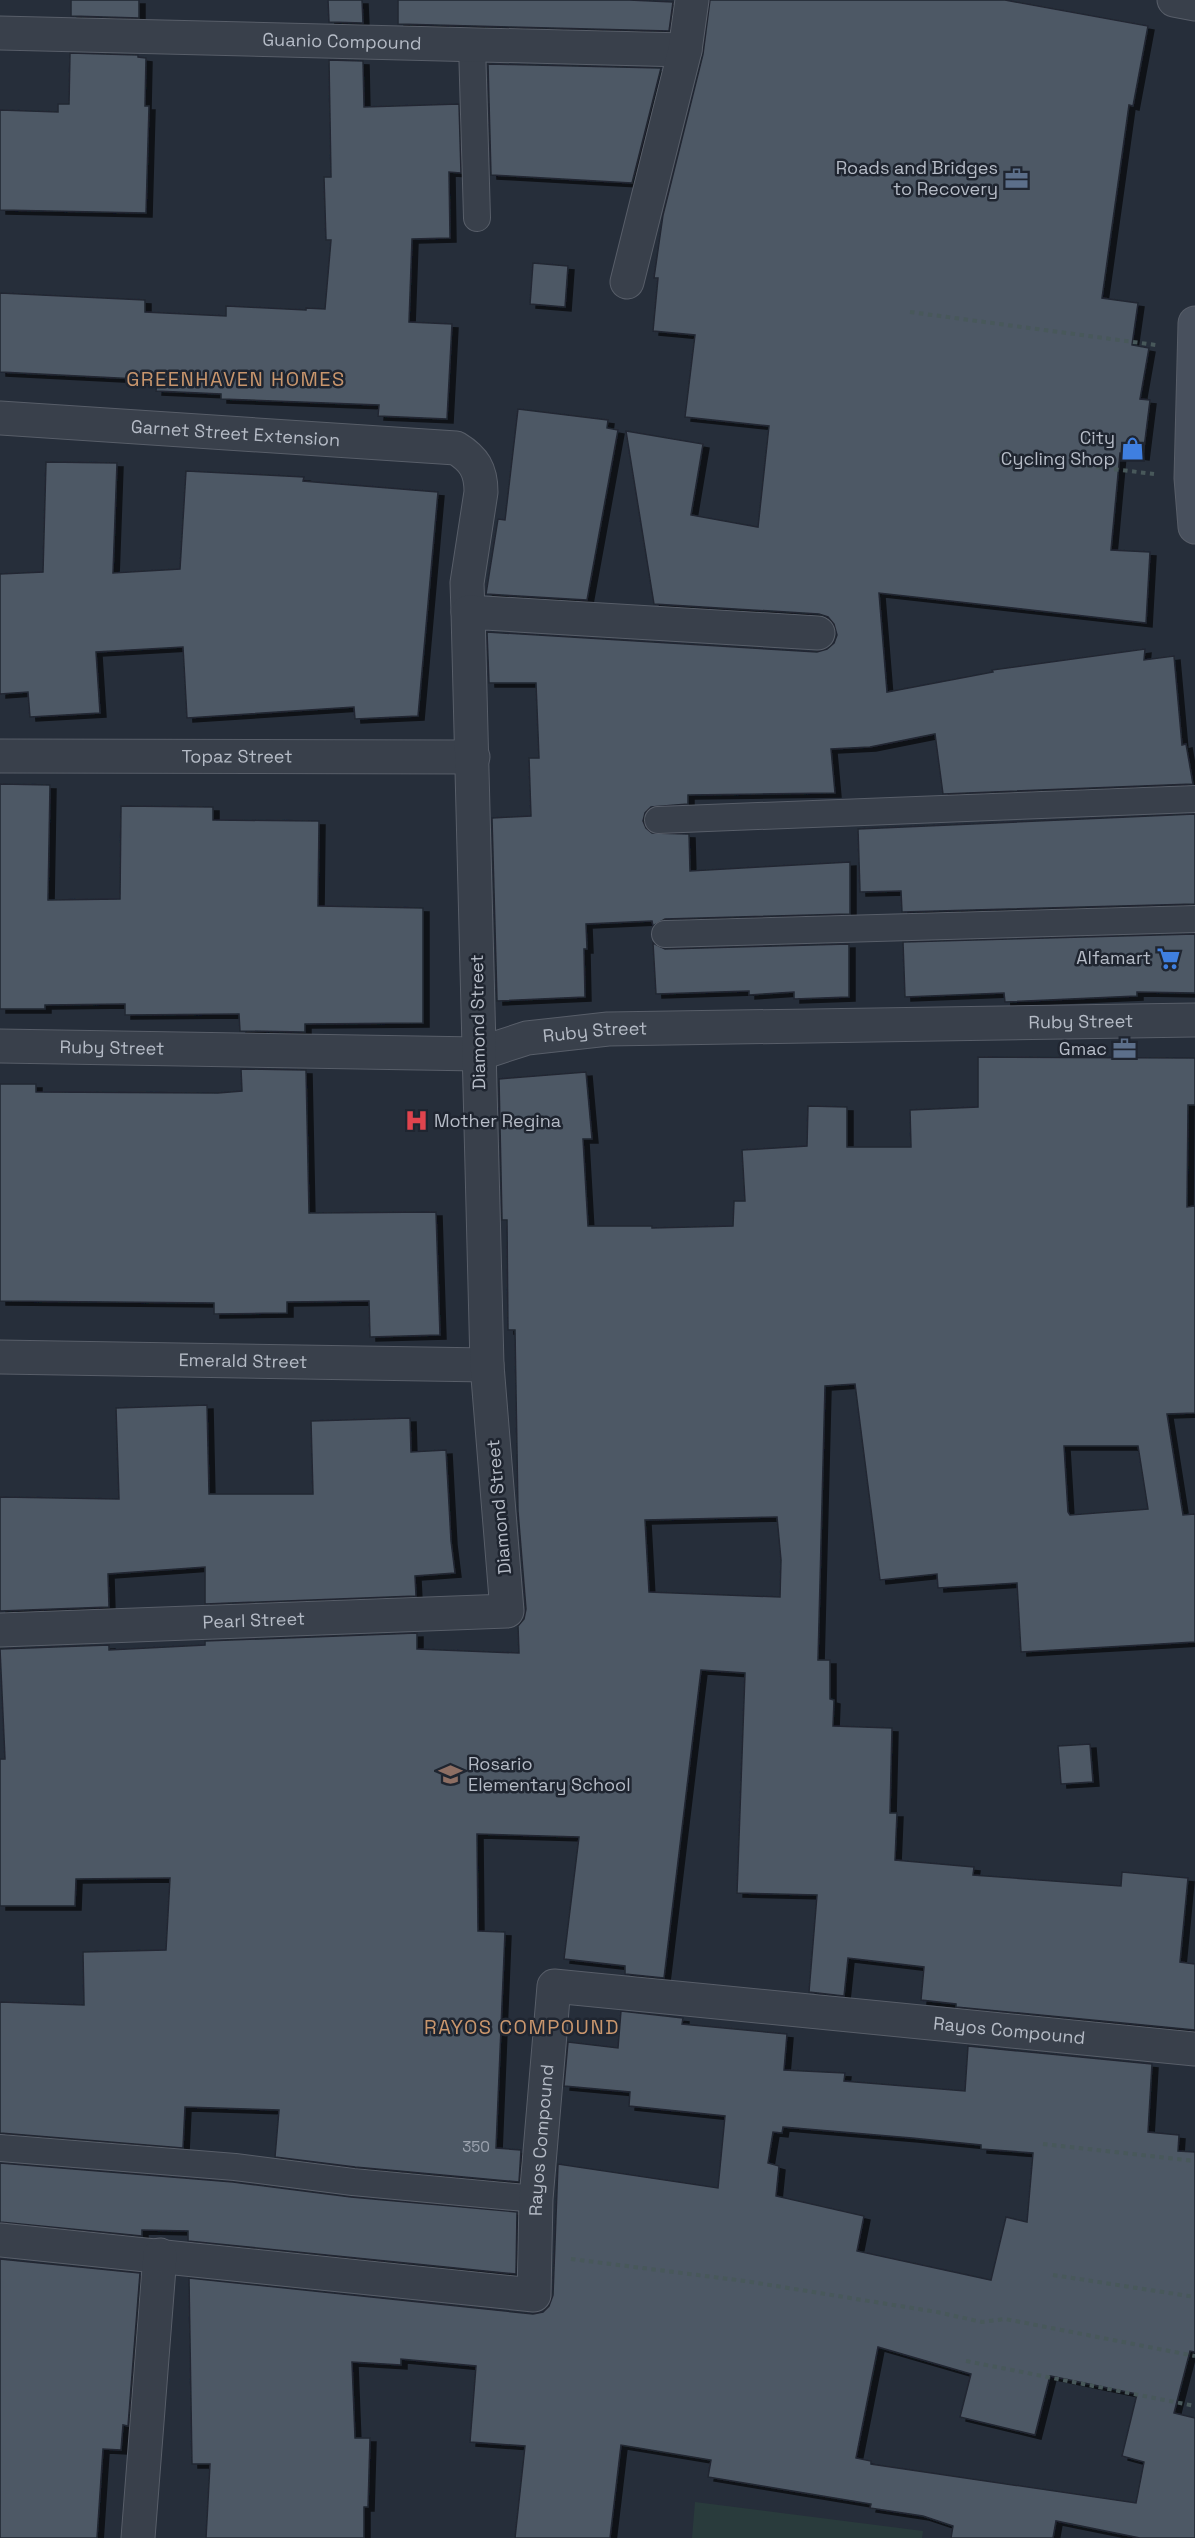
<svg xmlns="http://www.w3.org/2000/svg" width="1195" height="2538" font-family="'Space Grotesk',sans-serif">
	<defs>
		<filter id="shadow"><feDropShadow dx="6" dy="4" stdDeviation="0" flood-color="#0009"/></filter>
	</defs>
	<rect width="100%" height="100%" fill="#262e3a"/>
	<path fill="#293b3c" d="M695,2502L923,2531L922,2538H692Z"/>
	<g fill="#4e5865" stroke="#212732" stroke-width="1.5" fill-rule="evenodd" filter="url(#shadow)">
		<path d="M71,0H139V18L71,16Z"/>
		<path d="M328,0H362L363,23L329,22Z"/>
		<path d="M398,0H629L673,2L669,31L398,24Z"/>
		<path d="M710,0H1005L1148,26L1133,106L1129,105L1102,298L1138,303L1132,345L1149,348L1140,399L1150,400L1143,456L1120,453L1111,550L1150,552L1146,623L879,593L887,692L993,672L992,670L1145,649L1144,660L1174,656L1182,745L1186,744L1193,784L943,794L935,734L870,747L831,749L835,793L688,795V804L651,807L645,813L643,821L646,828L652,833L689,834L690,871L850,862V914L665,919L653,926L652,921L586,924L587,949H584L585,997L497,1001L492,818L531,816L529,758H539L536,683H489L487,632L817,652L827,649L834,643L837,635L834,624L828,617L819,614L654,604L626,431L703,444L691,515L758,527L769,426L685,417L695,335L653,331L658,278H654L663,215L703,54Z"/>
		<path d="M70,53L138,55V57L146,58L145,106H149L146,213L0,210V110L58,112V104H69Z"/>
		<path d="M329,60L363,61L364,107L459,104L461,173L449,172L450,238L412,239L409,322L452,324L447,419L378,416L379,405L221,399V394L156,391L157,380L0,372V293L145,300V312L226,316V306L306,310V308L325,309L331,240H326L324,177H331Z"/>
		<path d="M488,64L661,68L632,183L491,175Z"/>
		<path d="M533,263L568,266L565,307L530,304Z"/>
		<path d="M518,409L608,420L607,428L618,430L587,600L486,594L498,519L505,520Z"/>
		<path d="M46,462L117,463L113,573L180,569L186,471L304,477L303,481L438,492L418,716L355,719L354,707L187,718L183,647L96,652L100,713L30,717L28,692L0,694V574L43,572Z"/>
		<path d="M0,784L50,785L48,900L120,899L121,806L213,807V820L319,821L318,906L423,908V1023L305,1024V1032L240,1031L239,1014L125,1015V1004L45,1005V1009H0Z"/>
		<path d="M1195,814V904L902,912L901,891L860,892L858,829Z"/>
		<path d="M1195,934V993L1137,992V996L1005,1002L1004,993L905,997L903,942Z"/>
		<path d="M653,943L665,949L849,944V997L794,999V992L749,995V991L656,994Z"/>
		<path d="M978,1057L1195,1058V1105H1188L1187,1207L1195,1206V1413L1167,1414L1183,1515L1195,1514V1642L1021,1652L1017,1583L938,1588L937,1574L880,1580L855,1384L825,1386L818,1660H830V1699L834,1700L833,1726L892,1728L890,1813H897L895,1860L974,1867L973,1875L1121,1886L1122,1872L1188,1878L1180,1962L1195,1964V2030L956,2007V2004L921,2000L924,1967L848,1958L844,1996L809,1992L817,1895L737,1893L745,1673L701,1670L664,1978L625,1974V1966L564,1959L579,1837L477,1834L478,1931L505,1932L496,2148L521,2150L519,2182L355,2167L275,2157L279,2110L185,2107L183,2148L0,2133V2002L84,2005L83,1952L166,1950L170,1878L76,1879L75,1906H0V1759H5L0,1649L109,1645V1650L205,1645V1641L417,1633V1649L519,1653L518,1626L524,1619L526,1609L518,1511L515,1330H508L507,1220H502L499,1079L586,1072L592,1139H583L588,1226H652V1228L733,1226L734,1201H745L742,1150L807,1146L808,1106L847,1107V1147H911L910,1110L978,1107ZM1064,1446H1138L1148,1509L1070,1515L1068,1512ZM777,1517L781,1560L780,1597L649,1592L645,1520Z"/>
		<path d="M241,1069L306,1070L309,1213L436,1212L440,1335L370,1337L369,1301L287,1302V1313L214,1314V1303L0,1301V1084H36V1092L218,1093L242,1091Z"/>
		<path d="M207,1405L209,1494H313L311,1421L410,1418L411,1452L446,1450L451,1541L455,1573L415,1576L416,1596L205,1604V1567L108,1574L109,1607L0,1611V1497L119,1499L116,1408Z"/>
		<path d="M1090,1744L1093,1782L1061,1784L1058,1746Z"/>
		<path d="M621,2011L683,2018L682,2024L787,2034L784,2070L845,2073L844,2081L965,2091L968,2046L1152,2064L1148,2132L1179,2135L1178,2151L1195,2152V2352L1190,2351L1174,2413L1195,2418V2538H1140L1056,2521L1053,2538H951L953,2526L923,2516L870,2508L871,2504L708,2477L711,2460L621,2445L610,2538H515L525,2446L470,2442L476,2366L401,2359V2365L352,2362L355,2438H370L368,2507H364V2538H206L210,2464H192L189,2278L533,2314L543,2312L549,2306L553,2295L558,2164L718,2188L725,2116L629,2106L630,2092L564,2086L568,2042L618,2048ZM783,2127L912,2138L981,2145V2149L1033,2153L1027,2222L1006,2217L991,2280L857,2251L864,2216L776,2196L779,2166L768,2163L773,2132L782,2133ZM878,2347L971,2374L960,2417L1035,2435L1050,2376L1137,2394L1122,2456L1144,2462L1136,2503L871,2464V2461L856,2458Z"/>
		<path d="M0,2163L233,2182L351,2197L517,2212L516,2274L188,2241V2231L142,2230V2236L0,2222Z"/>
		<path d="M0,2259L140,2273L128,2426L123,2425L121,2450L103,2449L97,2538H0Z"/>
	</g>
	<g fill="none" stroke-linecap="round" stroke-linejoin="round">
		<defs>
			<g id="service">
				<path d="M472,45L477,218"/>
				<path d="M658,820L1195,799"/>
				<path d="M665,934L1195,919"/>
				<path d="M0,2148L235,2167L353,2182L536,2199"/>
			</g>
			<g id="minor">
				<path d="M1174,0L1195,4"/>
				<path id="s1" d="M0,33L685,50"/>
				<path d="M627,282L685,50L692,0"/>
				<path id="s2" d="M0,418L456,448C474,459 481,470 481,492L467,583L468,612"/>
				<path id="s3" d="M0,756L473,757"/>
				<path id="s4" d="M0,1046L478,1054L527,1038L608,1029L1195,1020"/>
				<path id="s5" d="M0,1357L487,1365"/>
				<path id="s6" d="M0,1630L507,1611L487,1365L468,612L818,633"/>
				<path id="s7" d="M0,2240L534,2295L536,2199L554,1986L1195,2049"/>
				<path d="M138,2538L160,2255"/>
			</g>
			<path id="secondary" d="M1195,323L1191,478L1195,527"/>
		</defs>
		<use href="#service" stroke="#585e69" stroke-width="28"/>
		<use href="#minor" stroke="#585e69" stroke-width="35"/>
		<use href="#secondary" stroke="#585e69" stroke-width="35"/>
		<g stroke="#48585a" stroke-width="4" stroke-dasharray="4.5 4.5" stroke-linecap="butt">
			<path d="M910,312L1156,345"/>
			<path d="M998,455L1154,474"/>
			<path d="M1043,2144L1195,2161"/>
			<path d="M571,2259L745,2281L937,2312L982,2322L1005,2319L1195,2356"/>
			<path d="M1053,2275L1195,2297"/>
			<path d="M966,2361L1195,2406"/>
		</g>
		<use href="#service" stroke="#39404b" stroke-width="26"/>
		<use href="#minor" stroke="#39404b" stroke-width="33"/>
		<use href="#secondary" stroke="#48505d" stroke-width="33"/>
	</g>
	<defs>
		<symbol id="office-bare" viewBox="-9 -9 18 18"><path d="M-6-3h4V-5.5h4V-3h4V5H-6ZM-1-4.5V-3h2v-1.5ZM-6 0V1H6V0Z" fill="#5c6f8a" stroke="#1f2530" stroke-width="2.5" paint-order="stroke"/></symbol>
		<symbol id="shop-bare" viewBox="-9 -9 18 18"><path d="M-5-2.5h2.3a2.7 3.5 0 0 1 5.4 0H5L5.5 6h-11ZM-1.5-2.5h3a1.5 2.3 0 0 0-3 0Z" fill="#3f7fe0" stroke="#1f2530" stroke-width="2.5" paint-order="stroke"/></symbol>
		<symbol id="supermarket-bare" viewBox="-9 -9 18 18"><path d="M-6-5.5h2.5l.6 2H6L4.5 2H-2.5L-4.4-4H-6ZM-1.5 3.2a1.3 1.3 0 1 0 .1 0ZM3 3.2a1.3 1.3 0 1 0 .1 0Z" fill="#3f7fe0" stroke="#1f2530" stroke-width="2.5" paint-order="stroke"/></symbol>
		<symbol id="hospital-bare" viewBox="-9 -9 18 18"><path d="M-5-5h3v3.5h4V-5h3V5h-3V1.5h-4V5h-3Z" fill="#e0444e" stroke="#1f2530" stroke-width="2.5" paint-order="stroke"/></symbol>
		<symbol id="school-bare" viewBox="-9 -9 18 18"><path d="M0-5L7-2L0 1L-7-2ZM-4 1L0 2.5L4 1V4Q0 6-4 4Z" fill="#8d6e63" stroke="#1f2530" stroke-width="2.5" paint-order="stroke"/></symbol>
	</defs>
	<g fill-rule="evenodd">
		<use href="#office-bare" x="1000" y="162" width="33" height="33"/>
		<use href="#shop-bare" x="1116" y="432" width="33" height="33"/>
		<use href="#supermarket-bare" x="1152" y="942" width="33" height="33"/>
		<use href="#office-bare" x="1108" y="1032" width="33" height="33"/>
		<use href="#hospital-bare" x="400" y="1104" width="33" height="33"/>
		<use href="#school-bare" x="434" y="1758" width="33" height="33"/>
	</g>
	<g text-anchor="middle" stroke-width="5" stroke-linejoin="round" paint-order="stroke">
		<g font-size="15" fill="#9ba2ae">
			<text x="476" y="2152">350</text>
		</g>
		<g font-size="18" fill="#b5bbc6" stroke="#1f2530">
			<text dy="6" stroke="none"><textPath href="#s1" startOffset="342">Guanio Compound</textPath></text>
			<text dy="6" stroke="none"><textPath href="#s2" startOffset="236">Garnet Street Extension</textPath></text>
			<text dy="6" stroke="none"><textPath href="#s3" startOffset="237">Topaz Street</textPath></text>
			<text transform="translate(478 1022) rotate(-91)" y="6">Diamond Street</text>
			<text dy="6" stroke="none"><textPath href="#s4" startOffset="1084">Ruby Street</textPath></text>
			<text dy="6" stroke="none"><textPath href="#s4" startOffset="598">Ruby Street</textPath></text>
			<text dy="6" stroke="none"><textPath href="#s4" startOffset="112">Ruby Street</textPath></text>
			<text dy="6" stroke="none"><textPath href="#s5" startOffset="243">Emerald Street</textPath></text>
			<text transform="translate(499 1507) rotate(-95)" y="6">Diamond Street</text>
			<text dy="6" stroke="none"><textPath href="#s6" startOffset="254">Pearl Street</textPath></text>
			<text dy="6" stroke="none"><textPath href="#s7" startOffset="1304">Rayos Compound</textPath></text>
			<text dy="6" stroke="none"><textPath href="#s7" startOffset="692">Rayos Compound</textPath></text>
		</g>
		<g font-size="18" fill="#b5bbc6" stroke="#1f2530" text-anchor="end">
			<text x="998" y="174">Roads and Bridges<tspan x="998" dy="21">to Recovery</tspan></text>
			<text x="1115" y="444">City<tspan x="1115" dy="21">Cycling Shop</tspan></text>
			<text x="1151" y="964">Alfamart</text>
			<text x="1107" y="1055">Gmac</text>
			<text x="434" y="1127" text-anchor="start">Mother Regina</text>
			<text x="468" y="1770" text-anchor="start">Rosario<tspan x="468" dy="21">Elementary School</tspan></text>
		</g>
		<g font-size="20" letter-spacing="1.5" fill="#c9966d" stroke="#1f2530">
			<text x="236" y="386">GREENHAVEN HOMES</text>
			<text x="522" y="2034">RAYOS COMPOUND</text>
		</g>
	</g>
</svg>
